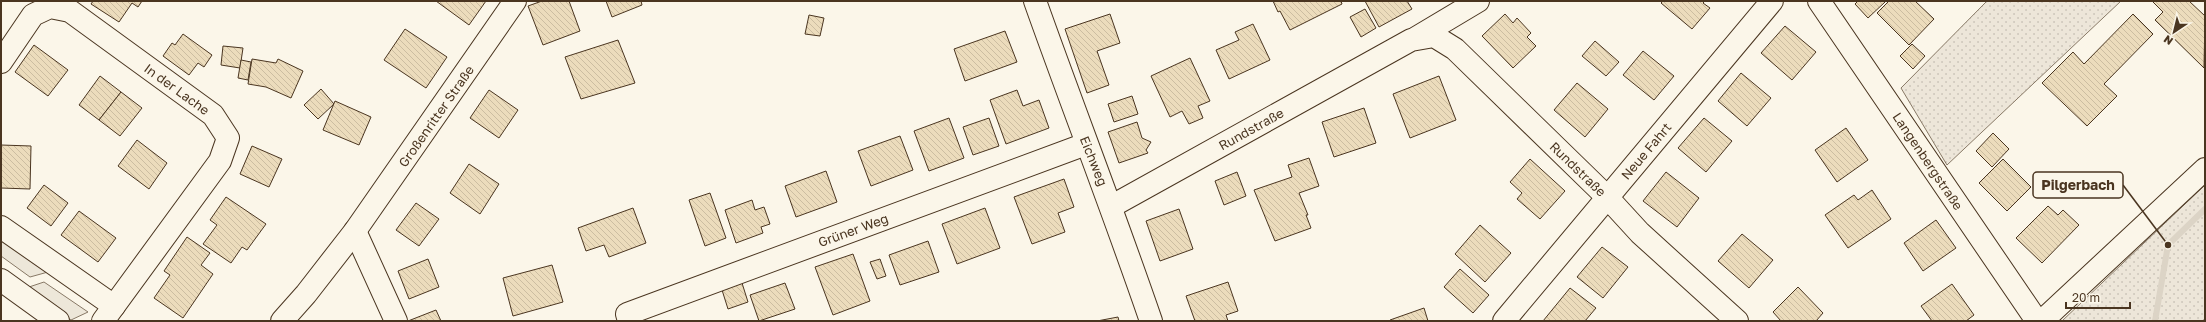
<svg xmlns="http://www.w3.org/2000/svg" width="2206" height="322" font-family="'Golos Text',sans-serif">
	<defs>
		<pattern id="grass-dots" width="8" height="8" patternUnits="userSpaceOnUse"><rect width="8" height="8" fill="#ede6d9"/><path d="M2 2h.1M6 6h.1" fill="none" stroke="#cdc6ba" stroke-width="1.8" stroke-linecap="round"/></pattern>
		<pattern id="building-back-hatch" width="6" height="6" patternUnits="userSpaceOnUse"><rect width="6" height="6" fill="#ecdcbc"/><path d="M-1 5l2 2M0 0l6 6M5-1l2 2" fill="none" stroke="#ccbda1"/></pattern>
	</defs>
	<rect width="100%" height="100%" fill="#fbf6e9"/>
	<g fill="url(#grass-dots)" stroke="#887966">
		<path d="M1987,1H2121L1947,165L1901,88Z"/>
		<path d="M2205,185V318L2203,321H2062Z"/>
	</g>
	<g fill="#ede7d9" stroke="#887966">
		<path d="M1,240L48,272L30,277L1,256Z"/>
		<path d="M44,282L88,312L71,320L26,288Z"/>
	</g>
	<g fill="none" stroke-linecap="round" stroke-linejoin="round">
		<path stroke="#dcd4c6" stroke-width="6" d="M2155,321L2168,245L2205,209"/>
	</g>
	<g fill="url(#building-back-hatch)" stroke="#4a3520">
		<path d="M93,1H142L138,7L132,3L119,22L91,4Z"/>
		<path d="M436,1H486L469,25Z"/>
		<path d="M542,1H569L580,31L543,45L528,6Z"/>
		<path d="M606,1H641L642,5L612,17Z"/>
		<path d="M1273,1H1341L1342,4L1290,30L1280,11L1278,12Z"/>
		<path d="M1365,1H1407L1412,9L1379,27Z"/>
		<path d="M1663,1H1705L1703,3L1710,8L1692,29L1661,3Z"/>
		<path d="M1858,1H1884L1885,2L1868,18L1855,4Z"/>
		<path d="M1889,1H1915L1934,19L1909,45L1877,13Z"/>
		<path d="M2152,1H2189L2205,16L2204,68L2155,20L2163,12Z"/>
		<path d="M1365,9L1376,28L1361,37L1350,17Z"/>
		<path d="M1110,14L1120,43L1097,51L1109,85L1087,93L1065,29Z"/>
		<path d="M1505,14L1513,23L1517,18L1531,33L1527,37L1536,46L1513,68L1482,36Z"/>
		<path d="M2133,14L2153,34L2104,84L2117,96L2087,126L2042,83L2073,52L2084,64Z"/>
		<path d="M809,15L824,18L820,36L805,34Z"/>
		<path d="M1253,24L1270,60L1229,79L1216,50L1239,40L1235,32Z"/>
		<path d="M1785,26L1816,52L1792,80L1761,53Z"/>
		<path d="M405,29L447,57L426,88L384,60Z"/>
		<path d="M1005,31L1017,62L965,81L954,49Z"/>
		<path d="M183,34L212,55L204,67L198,63L189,75L163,56L172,43L175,45Z"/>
		<path d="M618,40L635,83L581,99L565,57Z"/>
		<path d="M1595,41L1619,62L1606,76L1582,56Z"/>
		<path d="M1912,44L1925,56L1913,69L1900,56Z"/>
		<path d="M34,45L68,70L48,96L15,72Z"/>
		<path d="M223,46L243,48L240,68L221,65Z"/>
		<path d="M1643,51L1674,76L1654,100L1623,75Z"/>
		<path d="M1190,58L1210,101L1198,106L1203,118L1189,124L1182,111L1170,117L1151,76Z"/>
		<path d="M252,59L276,63L278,59L303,71L291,98L266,87L248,84Z"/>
		<path d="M241,60L251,62L248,80L238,78Z"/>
		<path d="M1741,73L1771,98L1747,126L1718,101Z"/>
		<path d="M100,76L121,92L99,120L79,105Z"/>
		<path d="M1439,76L1456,120L1410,138L1393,94Z"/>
		<path d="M1577,83L1608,109L1585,137L1554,110Z"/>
		<path d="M321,89L334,104L318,119L304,105Z"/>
		<path d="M489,90L518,110L499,138L470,118Z"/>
		<path d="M1017,90L1023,106L1039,100L1049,128L1006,144L990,100Z"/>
		<path d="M121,92L142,108L120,136L99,120Z"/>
		<path d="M1132,96L1138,114L1114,122L1108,104Z"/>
		<path d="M335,101L371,117L359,145L323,130Z"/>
		<path d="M1364,108L1376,143L1334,157L1322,122Z"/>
		<path d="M949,118L964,158L929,171L914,131Z"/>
		<path d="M989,118L999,146L973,155L963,127Z"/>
		<path d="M1704,118L1732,141L1706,172L1678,148Z"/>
		<path d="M1137,122L1142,138L1151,142L1146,150L1148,153L1119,163L1108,132Z"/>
		<path d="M1846,128L1868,160L1837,182L1815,150Z"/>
		<path d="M1993,133L2009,149L1992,167L1976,151Z"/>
		<path d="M900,136L913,170L871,186L858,151Z"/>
		<path d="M137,140L167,163L149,189L118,166Z"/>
		<path d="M1,145L31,146L30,189L1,188Z"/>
		<path d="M252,146L282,159L269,187L240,174Z"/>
		<path d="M1309,158L1319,186L1299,193L1308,215H1306L1311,228L1275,241L1254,190L1292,177L1288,165Z"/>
		<path d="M1530,159L1565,191L1540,219L1517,199L1522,193L1510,182Z"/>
		<path d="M2003,159L2031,187L2007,211L1979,183Z"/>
		<path d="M469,164L499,184L480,214L450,193Z"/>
		<path d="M826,171L837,202L796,217L785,186Z"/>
		<path d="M1237,172L1246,196L1224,205L1215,181Z"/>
		<path d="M1666,172L1699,198L1677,227L1643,201Z"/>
		<path d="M1064,179L1074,207L1058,213L1065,232L1032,244L1014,197Z"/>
		<path d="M44,185L68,203L51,226L27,208Z"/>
		<path d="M1872,190L1891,219L1848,248L1825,215L1854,195L1858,200Z"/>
		<path d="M710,193L726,238L705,246L689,200Z"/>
		<path d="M226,197L266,224L247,250L242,247L231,263L203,244L217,225L210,220Z"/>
		<path d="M752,200L755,210L764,207L770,224L761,227L763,233L736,243L725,210Z"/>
		<path d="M416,203L439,219L419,246L396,230Z"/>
		<path d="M2048,206L2058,215L2063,210L2079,225L2042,263L2016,238Z"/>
		<path d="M633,208L646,243L609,257L604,245L586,251L578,228Z"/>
		<path d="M985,208L1000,248L957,264L942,224Z"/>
		<path d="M1179,209L1193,249L1160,261L1146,221Z"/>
		<path d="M79,211L116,238L98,262L61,235Z"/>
		<path d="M1936,220L1956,248L1923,271L1904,243Z"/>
		<path d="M1480,225L1511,253L1485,282L1455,254Z"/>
		<path d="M1742,234L1773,260L1749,288L1718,261Z"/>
		<path d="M187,237L210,253L201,265L213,274L183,318L154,298L170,275L164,271Z"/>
		<path d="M928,241L939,272L900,285L889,255Z"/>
		<path d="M1602,247L1628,267L1603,298L1577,277Z"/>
		<path d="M853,254L870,301L833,315L815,267Z"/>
		<path d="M428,259L439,287L409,299L398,271Z"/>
		<path d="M880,259L886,276L877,279L870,262Z"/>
		<path d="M552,265L563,302L513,316L503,278Z"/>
		<path d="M1460,269L1489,295L1473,313L1444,287Z"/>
		<path d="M1228,282L1238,311L1226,315L1228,321H1195L1186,296Z"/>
		<path d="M742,283L748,302L728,309L722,290Z"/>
		<path d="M785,283L795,309L759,321L750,295Z"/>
		<path d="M1952,284L1974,315L1966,321H1932L1921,306Z"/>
		<path d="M1798,287L1823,313L1816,321H1781L1773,312Z"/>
		<path d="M1570,288L1596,308L1585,321H1543Z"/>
		<path d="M1424,308L1428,321H1390V320Z"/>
		<path d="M436,310L441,321H408Z"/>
		<path d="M1118,317L1119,321H1097Z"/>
	</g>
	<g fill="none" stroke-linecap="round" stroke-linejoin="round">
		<defs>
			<g id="minor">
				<path d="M1035,1C1073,108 1114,213 1151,321"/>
				<path d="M1819,1L2037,321"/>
				<path d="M1416,38L1478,1"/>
				<path d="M1,62L33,15L50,7L70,11L213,115L228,138L220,161L103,321"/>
				<path d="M1112,206L1411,40L1434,36L1455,49L1607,197L1640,233L1737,321"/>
				<path d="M1,227L114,306"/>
				<path d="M355,231L396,321"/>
				<path d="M1,280L58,321"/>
				<path d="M629,321L627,314L1086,144"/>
				<path d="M1504,321L1772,1"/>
				<path d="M2042,321L2205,169"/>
			</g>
			<path id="major" d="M282,321L306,294L355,231L515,1"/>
		</defs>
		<use href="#minor" stroke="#4a3520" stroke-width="24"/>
		<use href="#major" stroke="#4a3520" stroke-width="24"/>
		<use href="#minor" stroke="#fbf6e9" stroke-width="22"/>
		<use href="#major" stroke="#fbf6e9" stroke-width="22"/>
	</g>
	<g text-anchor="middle" stroke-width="3" stroke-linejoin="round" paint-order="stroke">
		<g font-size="13" fill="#4a3520" stroke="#fbf6e9">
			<text transform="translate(177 89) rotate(36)" y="5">In der Lache</text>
			<text transform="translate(436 116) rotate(-55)" y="5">Großenritter Straße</text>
			<text transform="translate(1251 129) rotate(-29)" y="5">Rundstraße</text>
			<text transform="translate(1646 151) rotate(-50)" y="5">Neue Fahrt</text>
			<text transform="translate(1094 161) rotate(68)" y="5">Eichweg</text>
			<text transform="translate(1928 161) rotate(56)" y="5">Langenbergstraße</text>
			<text transform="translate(1578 169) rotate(44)" y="5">Rundstraße</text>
			<text transform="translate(853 230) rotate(-20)" y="5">Grüner Weg</text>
		</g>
	</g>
	<path fill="none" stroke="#4a3520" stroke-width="1.5" d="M2168 245L2123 185"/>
	<circle fill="#4a3520" stroke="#fbf6e9" stroke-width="1.5" cx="2168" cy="245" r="4"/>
	<rect fill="#fbf6e9" stroke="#4a3520" stroke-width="1.5" x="2033" y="172" width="90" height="26" rx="4"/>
	<g font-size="14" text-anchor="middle" font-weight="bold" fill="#4a3520">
		<text x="2078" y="190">Pilgerbach</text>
	</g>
	<rect width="2206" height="322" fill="none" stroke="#4a3520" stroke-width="4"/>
	<g transform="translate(2174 32) rotate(215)" stroke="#fbf6e9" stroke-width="3" paint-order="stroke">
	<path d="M0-3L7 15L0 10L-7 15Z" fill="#4a3520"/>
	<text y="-6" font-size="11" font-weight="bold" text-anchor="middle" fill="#4a3520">N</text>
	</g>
	<path d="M2066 302v6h64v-6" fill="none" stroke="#4a3520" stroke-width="2"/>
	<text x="2072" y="302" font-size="12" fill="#4a3520" stroke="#fbf6e9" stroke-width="3" paint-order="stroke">20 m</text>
</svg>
